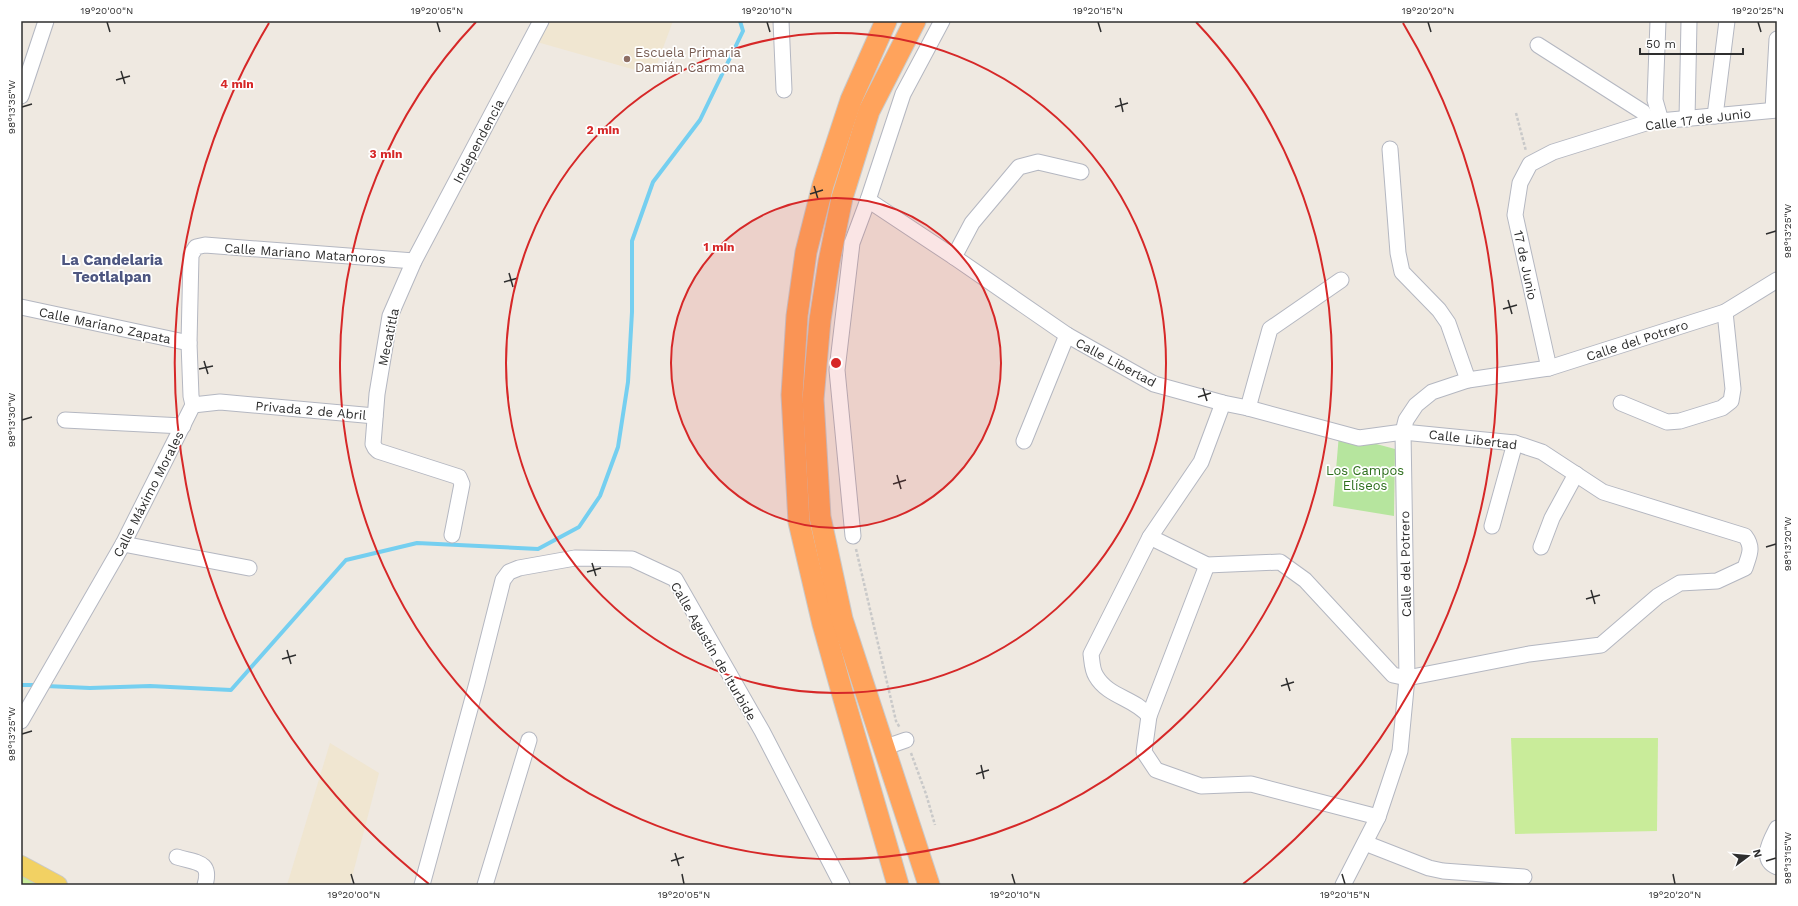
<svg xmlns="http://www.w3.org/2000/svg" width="1798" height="906" font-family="'Work Sans',sans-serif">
	<rect width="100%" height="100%" fill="#efe9e1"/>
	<g fill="#f0e6d1">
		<path d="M550,21H673L653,75L537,42Z"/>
		<path d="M330,743L379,773L350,885H287Z"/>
	</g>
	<path fill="#b6e59e" d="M1339,434L1395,449L1394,516L1333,506Z"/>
	<g fill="#c9ec9a">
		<path d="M1511,738H1658L1657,831L1515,834Z"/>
		<path d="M21,872L45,885H21Z"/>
	</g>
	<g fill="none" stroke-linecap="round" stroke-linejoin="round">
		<g stroke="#75cff0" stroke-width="4">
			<path d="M21,685H37"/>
			<path d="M46,686L90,688L150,686L231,690L346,560L417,543L538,549L579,527L600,496L618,447L628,382L632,312V241L653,182L700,120L743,31L740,21"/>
		</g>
		<defs>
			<g id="minor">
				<path d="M781,21L784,90"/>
				<path d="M1658,21L1655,100L1661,121"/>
				<path d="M1538,45L1643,112L1649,122"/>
				<path d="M21,96L46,21"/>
				<path d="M1773,110L1777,39"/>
				<path d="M1715,116L1727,21"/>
				<path d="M1687,119L1689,21"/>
				<path d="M1390,149L1398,253L1402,272L1439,310L1448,323L1468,380"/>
				<path d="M868,200L954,257L1067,335L1154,384L1223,403L1248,408L1359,438L1403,432L1515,443L1542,452L1603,492L1745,536C1754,548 1749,555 1745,568L1717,581L1680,583L1658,596L1601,645L1529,654L1407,678L1393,675L1305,580L1280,562L1207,565L1150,537"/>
				<path d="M954,257L972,223L1019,167L1038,162L1081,172"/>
				<path d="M21,307L189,343"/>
				<path d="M1549,368L1515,215L1520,183L1530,164L1553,152L1649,122L1777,110"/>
				<path d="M1223,403L1201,462L1150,537L1091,654C1092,661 1092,670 1096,676C1108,697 1135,698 1149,716L1144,752L1156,770L1201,786L1251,784L1378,817"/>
				<path d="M1621,403L1667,422L1680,421L1722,408L1731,401L1733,389L1725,312"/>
				<path d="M193,405L220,402L375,416"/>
				<path d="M1248,408L1270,329L1341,280"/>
				<path d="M65,420L183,426"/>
				<path d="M1024,441L1067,335"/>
				<path d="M1492,526L1515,443"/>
				<path d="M452,535L462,484L459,477L378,451L375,448L373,444L377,394L390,316L414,261L541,21"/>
				<path d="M853,536L837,370L852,243L868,200L903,94L942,21"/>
				<path d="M123,544L249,568"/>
				<path d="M1541,547L1552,518L1576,474"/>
				<path d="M1149,716L1207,565"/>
				<path d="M21,721L123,544L193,405L191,396L189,343L191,255L196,247L205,245L414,261"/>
				<path d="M883,748L906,740"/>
				<path d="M1777,828C1771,840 1759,859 1777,867"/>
				<path d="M1365,843L1429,868L1443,871L1524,877"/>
				<path d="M177,857C196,863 212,861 205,885"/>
				<path d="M422,885L477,683L503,580L509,572L519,568L575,558L632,559L675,579L762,731L842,885"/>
				<path d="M485,885L529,740"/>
				<path d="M1343,885L1378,817L1400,751L1407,678L1403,432L1406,420L1416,405L1432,392L1468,380L1549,368L1725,312L1777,280"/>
			</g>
			<path id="major" d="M21,865L58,885"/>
			<g id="highway">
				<path d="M886,21L851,100L823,185L806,252L797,316L792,395L799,522L823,624L844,699L898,885"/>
				<path d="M915,21L869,111L842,198L829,262L820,320L813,399L820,517L842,619L929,885"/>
			</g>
		</defs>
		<use href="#minor" stroke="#b4b7c1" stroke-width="17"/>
		<use href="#major" stroke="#c9c9c9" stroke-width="20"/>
		<use href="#highway" stroke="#c9c9c9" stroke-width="23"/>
		<g stroke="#c9c9c9" stroke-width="2.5" stroke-dasharray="3 2" stroke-linecap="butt">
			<path d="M1516,113L1526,151"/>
			<path d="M856,549L896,721L900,728"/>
			<path d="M911,753L926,794L935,825"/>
		</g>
		<use href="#minor" stroke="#fff" stroke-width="15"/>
		<use href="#major" stroke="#f2d163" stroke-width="18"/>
		<use href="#highway" stroke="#ffa35c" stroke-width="21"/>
	</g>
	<path fill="none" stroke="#2e2e2e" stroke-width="1.5" d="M107,22L110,32M437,22L440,32M767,22L770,32M1098,22L1101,32M1428,22L1431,32M1758,22L1761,32M121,71L125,84M116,80L130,76M1120,98L1123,112M22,107L32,104M1115,107L1128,103M814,186L818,199M810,194L823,190M1766,234L1776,231M509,273L513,287M504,282L518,278M1508,300L1512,314M1503,309L1517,305M204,361L208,374M199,369L213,366M1203,388L1207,401M1198,397L1211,393M22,420L32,417M897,475L901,489M893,484L906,480M1766,547L1776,544M592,563L596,576M587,572L601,568M1591,590L1595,604M1586,599L1600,595M287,650L291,664M282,659L296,655M1286,678L1290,691M1281,686L1294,682M22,734L32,731M981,765L984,779M976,774L989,770M675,853L679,866M671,861L684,857M1766,861L1776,858M351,874L354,884M682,874L684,884M1012,874L1015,884M1342,874L1345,884M1673,874L1675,884"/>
	<circle cx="836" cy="363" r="165" fill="#d62828" fill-opacity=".12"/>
	<g fill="none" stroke="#d62828" stroke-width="2">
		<circle cx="836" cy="363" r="165"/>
		<circle cx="836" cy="363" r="330"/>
		<path d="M1196 22A496 496 0 1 1 476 22"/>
		<path d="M429 884A661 661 0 0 1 269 23M1403 23A661 661 0 0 1 1243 884"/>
	</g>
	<circle fill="#8d6e63" stroke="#fff" stroke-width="1.5" cx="627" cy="59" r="4"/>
	<g text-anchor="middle" stroke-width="3.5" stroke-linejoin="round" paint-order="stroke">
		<g font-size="13" fill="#785e54" stroke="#fff" text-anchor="start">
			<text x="635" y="57">Escuela Primaria<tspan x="635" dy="15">Damián Carmona</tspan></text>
		</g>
		<g font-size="13" fill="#2e2e2e" stroke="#fff">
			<text transform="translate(1698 119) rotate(-7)" y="5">Calle 17 de Junio</text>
			<text transform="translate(478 141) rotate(-62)" y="5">Independencia</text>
			<text transform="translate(305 253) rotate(4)" y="5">Calle Mariano Matamoros</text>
			<text transform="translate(1526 265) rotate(78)" y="5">17 de Junio</text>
			<text transform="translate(105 325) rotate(12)" y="5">Calle Mariano Zapata</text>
			<text transform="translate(388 337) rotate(-78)" y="5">Mecatitla</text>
			<text transform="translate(1637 340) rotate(-18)" y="5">Calle del Potrero</text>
			<text transform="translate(1116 362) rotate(28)" y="5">Calle Libertad</text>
			<text transform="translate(311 410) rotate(5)" y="5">Privada 2 de Abril</text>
			<text transform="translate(1473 439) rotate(7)" y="5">Calle Libertad</text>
			<text transform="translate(148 494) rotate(-63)" y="5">Calle Máximo Morales</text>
			<text transform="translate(1405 564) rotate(-91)" y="5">Calle del Potrero</text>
			<text transform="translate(714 651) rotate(60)" y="5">Calle Agustín de Iturbide</text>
		</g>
		<g font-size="13" fill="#2c6e1b" stroke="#fff">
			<text x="1365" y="475">Los Campos<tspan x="1365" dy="15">Elíseos</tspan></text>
		</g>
		<g font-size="15" font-weight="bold" fill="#4d5680" stroke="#fff">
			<text x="112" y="265">La Candelaria<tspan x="112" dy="17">Teotlalpan</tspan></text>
		</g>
	</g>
	<circle cx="836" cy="363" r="6" fill="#d62828" stroke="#fff" stroke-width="2"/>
	<g font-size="12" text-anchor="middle" font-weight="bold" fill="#d62828" stroke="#fff" stroke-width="3.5" stroke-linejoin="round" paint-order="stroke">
		<text x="237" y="88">4 min</text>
		<text x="603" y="134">2 min</text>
		<text x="386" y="158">3 min</text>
		<text x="719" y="251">1 min</text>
	</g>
	<rect width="1798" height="906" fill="none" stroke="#ffffff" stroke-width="44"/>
	<g transform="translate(1748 856) rotate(74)" stroke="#ffffff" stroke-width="3" paint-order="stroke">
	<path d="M0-3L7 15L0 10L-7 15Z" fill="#2e2e2e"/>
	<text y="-6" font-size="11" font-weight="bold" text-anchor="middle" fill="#2e2e2e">N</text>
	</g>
	<path d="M1640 48v6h103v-6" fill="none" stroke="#2e2e2e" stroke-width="2"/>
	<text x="1646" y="48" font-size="12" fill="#2e2e2e" stroke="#ffffff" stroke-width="3" paint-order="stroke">50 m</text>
	<rect x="22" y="22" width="1754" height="862" fill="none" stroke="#2e2e2e" stroke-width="1.5"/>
	<g font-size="10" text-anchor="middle" fill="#2e2e2e">
		<text x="107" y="14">19°20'00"N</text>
		<text x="437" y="14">19°20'05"N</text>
		<text x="767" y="14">19°20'10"N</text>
		<text x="1098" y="14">19°20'15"N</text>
		<text x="1428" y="14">19°20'20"N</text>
		<text x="1758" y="14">19°20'25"N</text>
		<text transform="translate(11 107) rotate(-90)" y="4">98°13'35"W</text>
		<text transform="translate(1787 231) rotate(-90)" y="4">98°13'25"W</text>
		<text transform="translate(11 420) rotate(-90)" y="4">98°13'30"W</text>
		<text transform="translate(1787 544) rotate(-90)" y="4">98°13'20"W</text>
		<text transform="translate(11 734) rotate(-90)" y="4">98°13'25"W</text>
		<text transform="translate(1787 858) rotate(-90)" y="4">98°13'15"W</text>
		<text x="354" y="898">19°20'00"N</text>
		<text x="684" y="898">19°20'05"N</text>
		<text x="1015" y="898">19°20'10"N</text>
		<text x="1345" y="898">19°20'15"N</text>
		<text x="1675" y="898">19°20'20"N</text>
	</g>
</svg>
